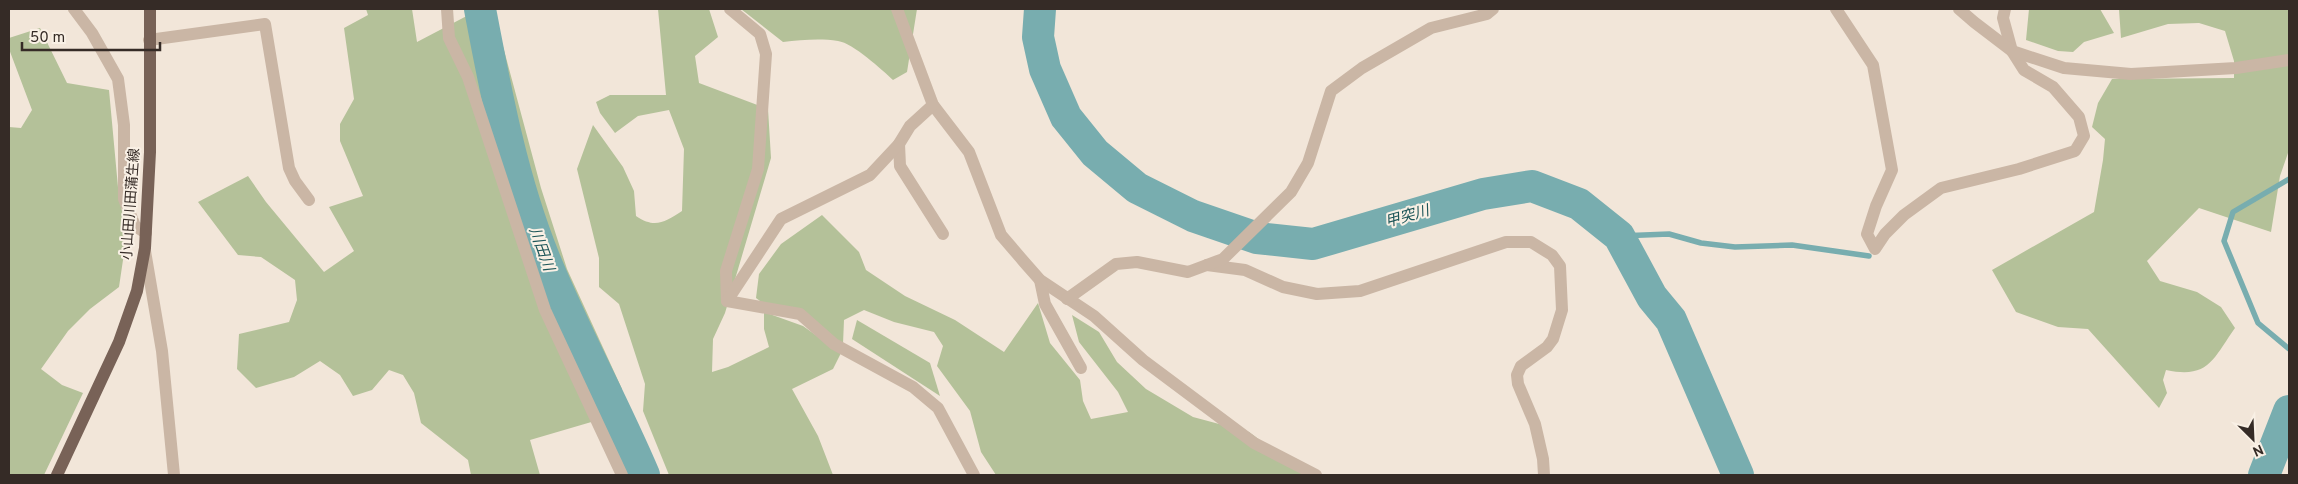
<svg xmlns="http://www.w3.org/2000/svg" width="2298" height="484" font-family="Overpass,'Noto Sans JP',sans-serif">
	<rect width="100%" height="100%" fill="#f2e6d9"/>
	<g fill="#b4c199">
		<path d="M366,9H412L417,42L480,9H493L541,188L567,269L622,389L605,418L530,440L540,475H471L468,460L421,423L414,393L403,375L389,370L372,390L353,396L340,375L320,361L294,377L256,388L237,369L239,334L289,322L297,300L295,280L261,257L238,255L198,202L248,176L266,202L324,272L354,251L329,207L363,196L340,141V124L354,99L344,28L368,15Z"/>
		<path d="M658,9H709L718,37L695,56L699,83L768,109L771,158L725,313L713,339L712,372L728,367L769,347L764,329V312L803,326L841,353L833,369L792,389L818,436L833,475H669L643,411L645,384L619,304L599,287V258L577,169L593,125L623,167L634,191L636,216C655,229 665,222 682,211L684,149L669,110L638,116L615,133L600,113L596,102L610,95H666Z"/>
		<path d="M741,9H917L907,72L893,80C882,70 853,43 838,41C820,38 801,40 783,42Z"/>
		<path d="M2029,9H2100L2114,33L2084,42L2073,52L2058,51L2026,40Z"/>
		<path d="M2119,9H2289V150L2280,176L2271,232L2199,208L2147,261L2160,281L2197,292L2221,307L2235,328C2213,359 2209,379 2166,370L2163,380L2167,393L2159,408L2088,329L2058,327L2016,312L1992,270L2094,212L2103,160L2105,139L2092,127L2098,103L2112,79L2234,78V61L2225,31L2199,23L2168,24L2121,38Z"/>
		<path d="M40,28L67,83L109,90L119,198L127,233L119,287L90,309L68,331L41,369L62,385L83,393L44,475H9V127L21,128L32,110L9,49V38Z"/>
		<path d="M822,215L859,252L866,270L905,296L955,320L1004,352L1038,303L1050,343L1080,380L1083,401L1091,419L1128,412L1118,392L1079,342L1072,315L1099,332L1117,362L1146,389L1193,417L1249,432L1292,464L1314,475H996L981,452L970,411L937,366L943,346L934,332L894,322L864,310L844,320L843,344L804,321L768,307L756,298L759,274L781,244Z"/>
		<path d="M857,320L930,363L940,396L852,339Z"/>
	</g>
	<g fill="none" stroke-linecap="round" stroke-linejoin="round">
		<g stroke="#78adaf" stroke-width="5.5">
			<path d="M2289,179L2233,212L2224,241L2258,323L2289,349"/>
			<path d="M1619,236L1669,234L1701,243L1735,247L1792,245L1869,256"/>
		</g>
		<g stroke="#78adaf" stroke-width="32">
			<path d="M480,9C496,93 512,179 544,258C574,332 613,402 644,475"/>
			<path d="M1040,9L1038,37L1045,69L1066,117L1095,153L1137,188L1193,216L1257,238L1313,244L1483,194L1532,186L1579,204L1619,236L1652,297L1671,320L1738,475"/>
			<path d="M2264,475L2289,411"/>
		</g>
		<g stroke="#cab6a5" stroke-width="12">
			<path d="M74,9L92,33L118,79L124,125V199L135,226L146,233"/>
			<path d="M447,9L449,38L468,77L545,310L622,475"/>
			<path d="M730,9L760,34L766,54L758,169L726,271L727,301L800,314L834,344L913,387L938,408L974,475"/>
			<path d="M897,9L933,105L969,152L1001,235L1025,263L1040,280L1094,316L1143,360L1254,443L1316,475"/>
			<path d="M1836,9L1873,65L1892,170L1876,206L1867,234L1875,249L1885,234L1904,215L1941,188L2019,169L2075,151L2084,136L2079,117L2053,87L2024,70L2012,51L2003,18L2005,9"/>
			<path d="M1959,9L1974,22L2012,51L2064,68L2131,74L2236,68L2289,60"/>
			<path d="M149,40L265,24L289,168L295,181L309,200"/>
			<path d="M933,105L910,126L899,144L900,166L943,234"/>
			<path d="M145,251L162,351L174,475"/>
			<path d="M1207,265L1245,270L1283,287L1317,294L1360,291L1506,242H1531L1552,255L1560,266L1562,310L1553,339L1547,347L1521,366L1517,375L1518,384L1535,424L1543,459L1544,475"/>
			<path d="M1040,280L1045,304L1081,368"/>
			<path d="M1067,299L1116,264L1137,262L1188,272L1223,259L1291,192L1308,163L1331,91L1362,68L1431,28L1487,14L1493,9"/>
			<path d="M727,301L781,219L870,175L899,144"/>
		</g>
		<path stroke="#786257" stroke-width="12" d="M57,475L119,342L137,291L145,248L150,152V9"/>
	</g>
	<g text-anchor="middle" stroke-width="4" stroke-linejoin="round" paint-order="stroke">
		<g font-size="14" fill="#352b26" stroke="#f9f0e5">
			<text transform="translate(130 204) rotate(-86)" y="5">小山田川田蒲生線</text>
		</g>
		<g font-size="15" font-style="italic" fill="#1b5457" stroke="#f9f0e5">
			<text transform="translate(1407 216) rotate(-16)" y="5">甲突川</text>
			<text transform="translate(542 249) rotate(70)" y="5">川田川</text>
		</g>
	</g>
	<rect width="2298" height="484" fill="none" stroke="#352b26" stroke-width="20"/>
	<g transform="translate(2253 439) rotate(156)" stroke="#f9f0e5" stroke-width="4" paint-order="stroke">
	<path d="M0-4L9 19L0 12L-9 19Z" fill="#352b26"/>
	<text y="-8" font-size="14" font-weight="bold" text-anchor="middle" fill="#352b26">N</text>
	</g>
	<path d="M22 42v8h138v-8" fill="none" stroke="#352b26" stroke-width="2.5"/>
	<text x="30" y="42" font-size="15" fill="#352b26" stroke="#f9f0e5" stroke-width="4" paint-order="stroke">50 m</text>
</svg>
